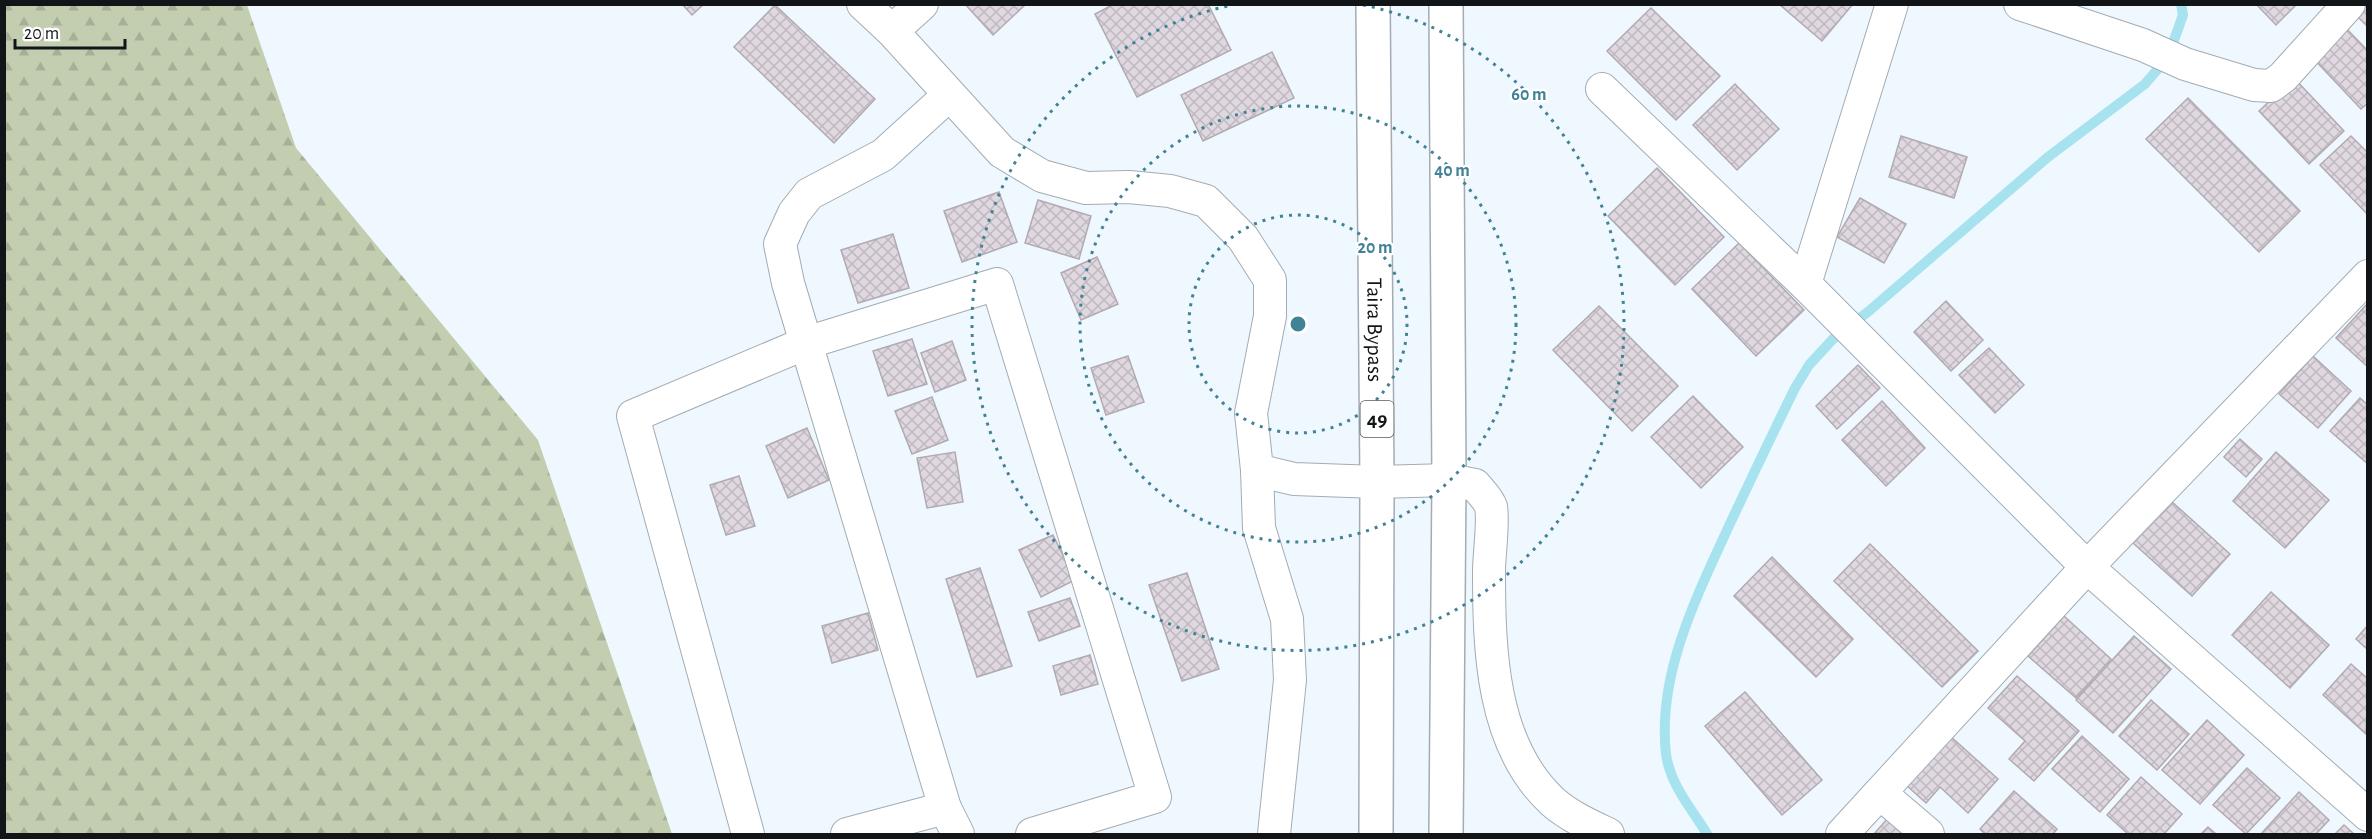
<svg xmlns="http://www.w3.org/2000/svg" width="2372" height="839" font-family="'Alegreya Sans',sans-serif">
	<defs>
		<pattern id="forest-firs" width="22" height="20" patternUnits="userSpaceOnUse" patternTransform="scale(1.5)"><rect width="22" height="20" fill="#c3ceb0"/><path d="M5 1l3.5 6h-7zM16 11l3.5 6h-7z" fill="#a6b097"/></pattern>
		<pattern id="building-cross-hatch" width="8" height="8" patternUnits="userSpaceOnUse" patternTransform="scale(1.5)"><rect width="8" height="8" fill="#e0d8e0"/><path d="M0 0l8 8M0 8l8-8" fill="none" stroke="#bfb8bf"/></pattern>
	</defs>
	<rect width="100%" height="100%" fill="#eff8ff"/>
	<path fill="url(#forest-firs)" d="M5,4L247,5L296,148L538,440L672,834H5Z"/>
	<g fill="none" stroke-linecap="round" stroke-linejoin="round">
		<path stroke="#a6e3ef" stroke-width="10" d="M1707,834C1692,809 1670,785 1666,754C1657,675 1696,598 1728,528C1750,481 1772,435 1795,388L1809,365L1833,339L1869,311L2048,157L2145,84L2168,57L2183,15L2181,4"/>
	</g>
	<g fill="url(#building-cross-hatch)" stroke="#b1aab1" stroke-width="1.5">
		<path d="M682,4H704L692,15Z"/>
		<path d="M965,4H1026L993,35Z"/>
		<path d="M1114,4H1208L1231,50L1137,97L1095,14Z"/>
		<path d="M1779,4H1853L1822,41Z"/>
		<path d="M2256,4H2297L2276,25Z"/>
		<path d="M775,5L875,99L834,143L734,47Z"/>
		<path d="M2368,5V27L2356,15Z"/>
		<path d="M1651,8L1720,76L1676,120L1607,51Z"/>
		<path d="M2344,26L2368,51V103L2361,109L2311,56Z"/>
		<path d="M1272,52L1294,98L1203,141L1181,95Z"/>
		<path d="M2294,78L2344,131L2309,164L2259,111Z"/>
		<path d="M1735,84L1779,129L1737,170L1693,125Z"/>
		<path d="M2188,98L2300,211L2259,252L2146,139Z"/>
		<path d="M1901,136L1967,157L1954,198L1889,177Z"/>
		<path d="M2351,136L2368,153V215L2320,165Z"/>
		<path d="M1657,168L1724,237L1675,285L1608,216Z"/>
		<path d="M999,192L1017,242L962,262L944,211Z"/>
		<path d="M1860,198L1906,224L1884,263L1837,237Z"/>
		<path d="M1038,200L1091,216L1079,259L1025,243Z"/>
		<path d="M893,234L909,288L858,303L841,250Z"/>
		<path d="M1739,243L1804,310L1756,356L1692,289Z"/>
		<path d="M1097,257L1118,304L1081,320L1061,273Z"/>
		<path d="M1946,301L1983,340L1951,371L1914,332Z"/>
		<path d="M2368,303V367L2336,338Z"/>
		<path d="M1599,306L1678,386L1632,431L1553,350Z"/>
		<path d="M912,339L927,384L888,396L873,351Z"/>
		<path d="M952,341L966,380L935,392L921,353Z"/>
		<path d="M1989,348L2024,385L1995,413L1959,375Z"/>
		<path d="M1128,356L1144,402L1106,415L1091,368Z"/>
		<path d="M2313,356L2351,391L2318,428L2279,394Z"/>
		<path d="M1858,365L1880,388L1837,429L1816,406Z"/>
		<path d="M1693,396L1743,447L1701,488L1651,437Z"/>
		<path d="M932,397L948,440L912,454L895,411Z"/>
		<path d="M2360,398L2368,405V464L2330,431Z"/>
		<path d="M1882,401L1925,448L1886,486L1842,440Z"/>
		<path d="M807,428L829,480L788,498L766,446Z"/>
		<path d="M2240,439L2262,459L2246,477L2224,457Z"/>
		<path d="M955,452L963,502L927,508L917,458Z"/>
		<path d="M2276,452L2329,500L2285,548L2233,501Z"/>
		<path d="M739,476L755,526L726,535L710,485Z"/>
		<path d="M2171,501L2230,554L2192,596L2133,543Z"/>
		<path d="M1053,535L1075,580L1041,597L1019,550Z"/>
		<path d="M1870,544L1978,651L1942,687L1834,581Z"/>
		<path d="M1772,557L1853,639L1816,677L1734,596Z"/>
		<path d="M980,568L1012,666L977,677L946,579Z"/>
		<path d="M1187,573L1219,669L1182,681L1149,585Z"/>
		<path d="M2271,592L2329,645L2290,688L2232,635Z"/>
		<path d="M1070,598L1080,626L1039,641L1028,612Z"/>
		<path d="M868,613L878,650L832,663L822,626Z"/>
		<path d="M2064,616L2111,659L2076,698L2028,656Z"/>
		<path d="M2368,625V650L2356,639Z"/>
		<path d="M2134,636L2171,669L2113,733L2076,700Z"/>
		<path d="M1090,655L1098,684L1061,695L1053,666Z"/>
		<path d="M2351,664L2368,679L2366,734L2323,695Z"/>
		<path d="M2017,676L2079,731L2034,781L2009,759L2025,741L1988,708Z"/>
		<path d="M1745,692L1822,780L1782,815L1705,726Z"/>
		<path d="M2151,700L2189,734L2157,770L2119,736Z"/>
		<path d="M2207,720L2244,755L2200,804L2162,770Z"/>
		<path d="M1949,735L1998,779L1968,813L1940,787L1926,803L1905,784Z"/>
		<path d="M2082,736L2129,779L2100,812L2052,769Z"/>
		<path d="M2247,768L2280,798L2246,834L2213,805Z"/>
		<path d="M2141,777L2182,814L2164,834H2128L2107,815Z"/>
		<path d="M2014,791L2057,829L2053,834H1985L1980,829Z"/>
		<path d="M2299,792L2329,820L2316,834H2261Z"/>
		<path d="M1888,818L1907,834H1874Z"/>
		<path d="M2344,825L2354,834H2335Z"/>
		<path d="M2208,827L2216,834H2201Z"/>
	</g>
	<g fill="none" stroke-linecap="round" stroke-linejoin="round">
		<defs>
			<g id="minor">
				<path d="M863,4L892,31L1002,152L1042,176L1086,188L1129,187L1170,191L1206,201L1243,238L1270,280V316L1251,413L1257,470L1294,479L1377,482L1449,480L1475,485C1480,491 1489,500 1491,507C1494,521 1489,555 1489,571C1489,649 1491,745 1553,802C1569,816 1589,825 1608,834"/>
				<path d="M2020,4L2143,45L2185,64L2254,85L2271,86L2283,77L2349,4"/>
				<path d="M892,31L922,4"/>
				<path d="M1602,89L1805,284L2087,567L2368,815"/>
				<path d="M949,95L883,155L809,194L794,213L780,244L788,283L806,343L945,808L958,834"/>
				<path d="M1805,284L1892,4"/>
				<path d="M1257,470L1259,528L1287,619L1290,680L1274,834"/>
				<path d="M1881,794L1928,834"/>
				<path d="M748,834L633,416L806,343L997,284L1155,797L1032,834"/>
				<path d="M847,834L945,808"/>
				<path d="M1842,834L2087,567L2368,276"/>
			</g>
			<g id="trunk">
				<path id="s1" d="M1373,4L1377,482L1376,834"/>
				<path d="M1446,834L1449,480L1446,4"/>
			</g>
		</defs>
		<use href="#minor" stroke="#a4acb2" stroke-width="34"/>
		<use href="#trunk" stroke="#a4acb2" stroke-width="36"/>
		<use href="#minor" stroke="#fff" stroke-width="32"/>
		<use href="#trunk" stroke="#fff" stroke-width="33"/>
	</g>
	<g fill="none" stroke="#428296" stroke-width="3" stroke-dasharray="3 6">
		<circle cx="1298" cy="324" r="109"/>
		<circle cx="1298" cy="324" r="218"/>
		<path d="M1363 5A326 326 0 1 1 1233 5"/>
	</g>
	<g text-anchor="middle" stroke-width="4.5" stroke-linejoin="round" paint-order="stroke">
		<rect fill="#fff" stroke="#595b5d" stroke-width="1.5" x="1360.5" y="401" width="33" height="36" rx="4.5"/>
		<g font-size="21" font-weight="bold" fill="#121518">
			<text x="1377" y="426">49</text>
		</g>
		<g font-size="22" fill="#121518" stroke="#fff">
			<text dy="8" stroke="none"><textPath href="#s1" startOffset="326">Taira Bypass</textPath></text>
		</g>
	</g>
	<circle cx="1298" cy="324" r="9" fill="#428296" stroke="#fff" stroke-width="3"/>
	<g font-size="18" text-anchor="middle" font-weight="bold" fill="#428296" stroke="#fff" stroke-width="4.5" stroke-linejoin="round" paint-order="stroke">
		<text x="1529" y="100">60 m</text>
		<text x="1452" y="176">40 m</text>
		<text x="1375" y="253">20 m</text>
	</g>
	<rect width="2372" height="839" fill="none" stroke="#121518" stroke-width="12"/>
	<path d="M15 39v9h110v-9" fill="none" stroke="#121518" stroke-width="3"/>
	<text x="24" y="39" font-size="18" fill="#121518" stroke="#ffffff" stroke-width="4.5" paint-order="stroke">20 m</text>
</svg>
